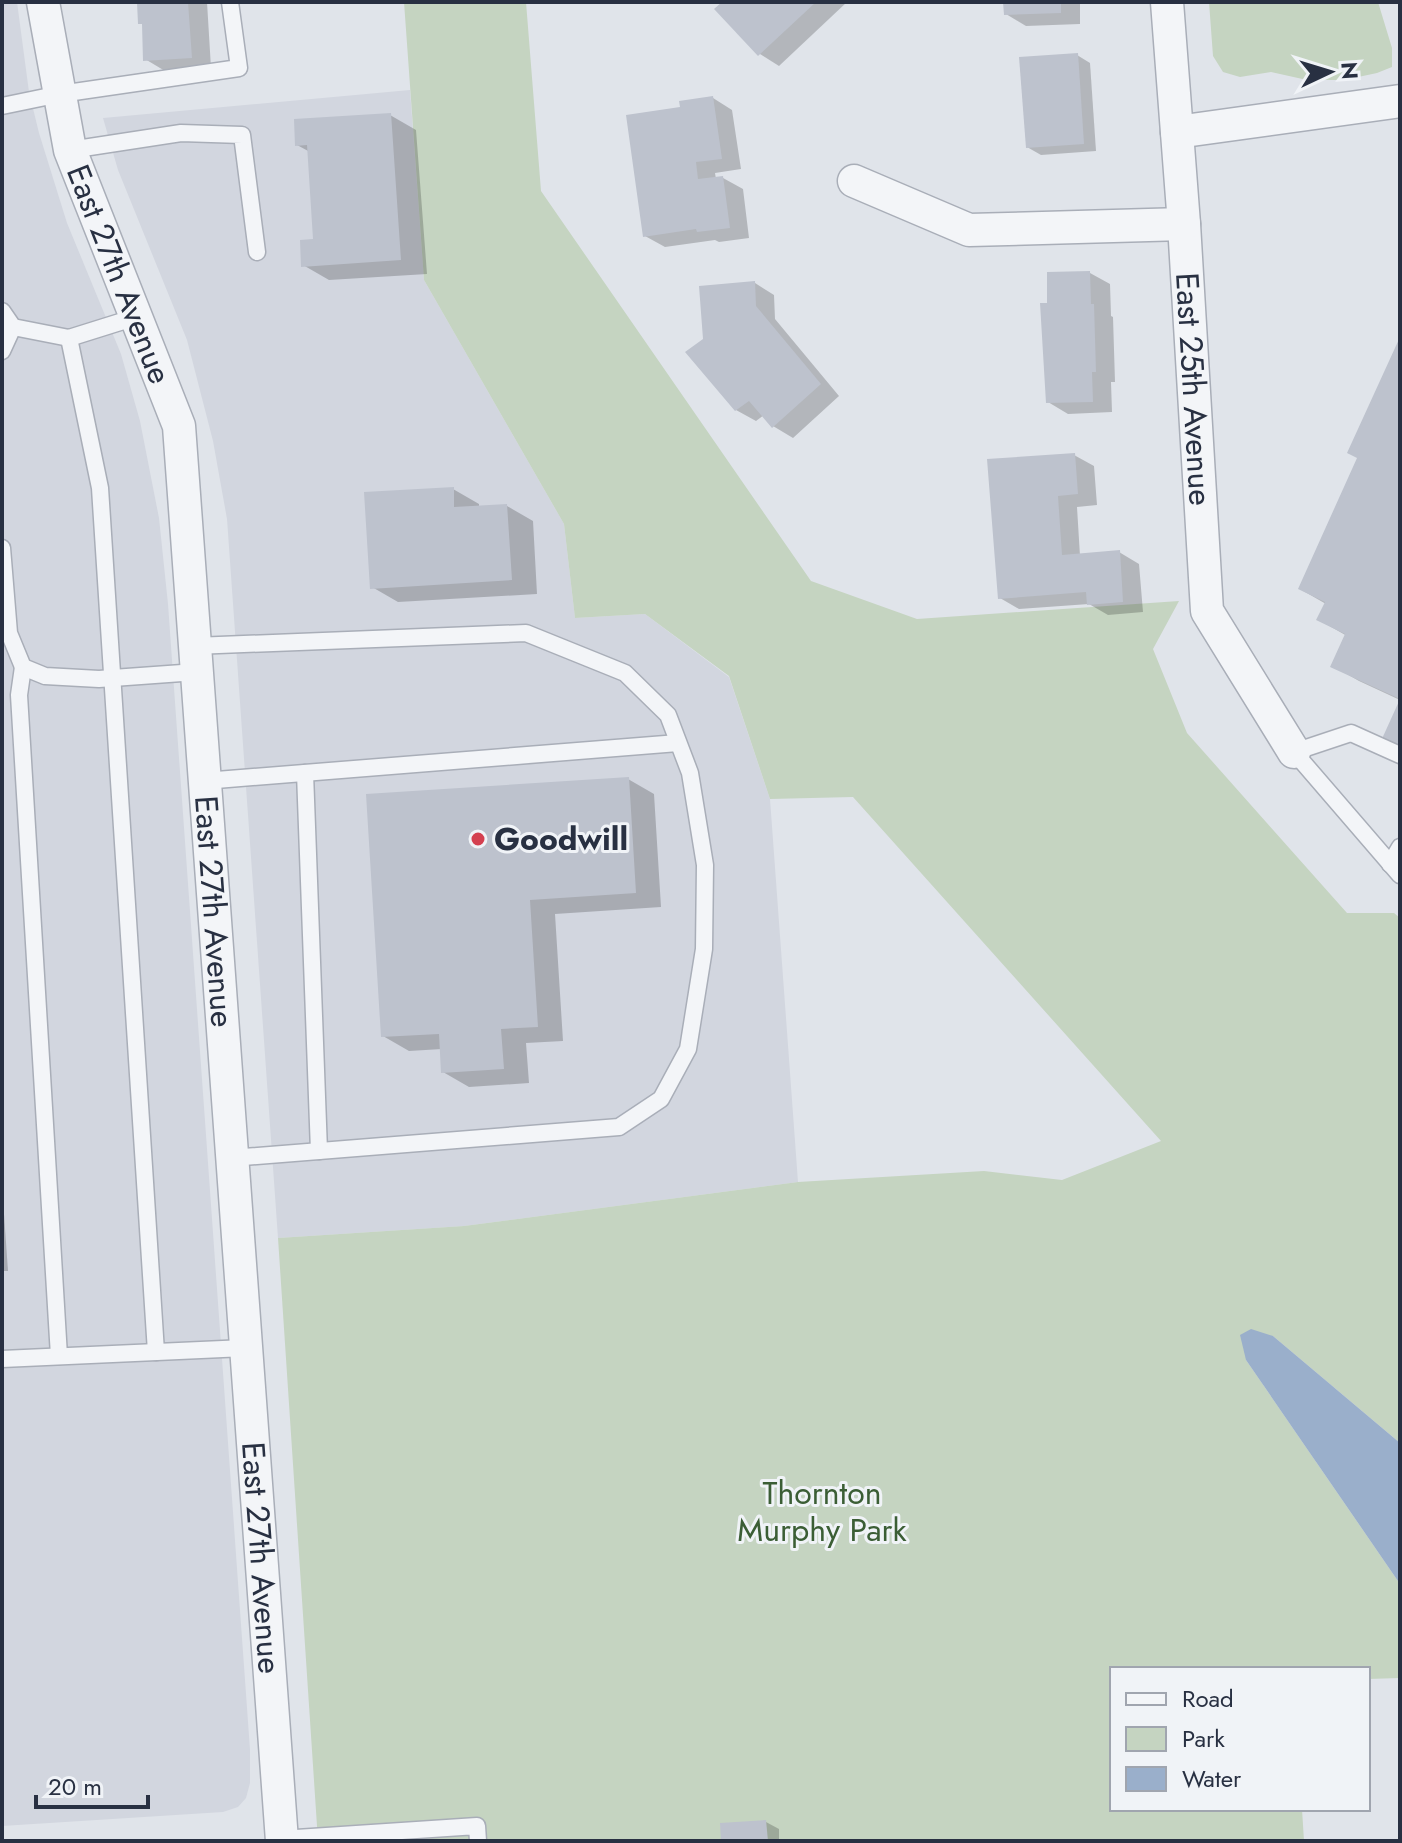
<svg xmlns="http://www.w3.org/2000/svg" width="1402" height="1843" font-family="Jost,sans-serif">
  <rect width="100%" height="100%" fill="#e0e4ea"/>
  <g fill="#d2d6df">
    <polygon points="2,2 17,2 29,92 39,133 67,223 121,354 140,421 159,518 168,604 250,1750 250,1783 246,1798 238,1807 223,1812 2,1826"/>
    <polygon points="410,90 424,280 564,524 575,618 645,614 729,677 770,799 798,1182 464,1226 278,1238 227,519 213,441 187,340 118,170 103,118"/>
  </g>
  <g fill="#c5d4c1">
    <polygon points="404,2 526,2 541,191 811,581 917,619 1179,601 1153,649 1187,733 1347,913 1394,913 1400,918 1400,1443 1273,1336 1246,1360 1400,1584 1400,1678 1368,1679 1368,1669 1112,1669 1112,1809 1302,1809 1304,1841 318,1841 278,1238 464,1226 798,1182 984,1171 1062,1180 1161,1141 853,797 770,799 729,676 645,614 575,618 564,524 424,280"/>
    <polygon points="1209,2 1378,2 1392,48 1392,67 1377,73 1344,80 1307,80 1271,72 1240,77 1223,72 1213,56"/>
  </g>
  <polygon fill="#9aafcb" points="1251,1329 1273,1336 1400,1443 1400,1584 1246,1360 1240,1335"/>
  <g fill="#0003">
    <polygon points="139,2 207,2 211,68 165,71 145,59 144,25 140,23"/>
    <polygon points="724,2 847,2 779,66 760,54 717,9"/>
    <polygon points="1005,2 1080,2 1080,24 1026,26 1006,14"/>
    <polygon points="1077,55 1090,63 1096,151 1041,155 1027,147"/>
    <polygon points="713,98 732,110 741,169 715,173 716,179 723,178 743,189 749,238 719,242 715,240 665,247 645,236 682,109"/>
    <polygon points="390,115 416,130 427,274 329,280 303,265 315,240 310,152 297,145"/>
    <polygon points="1090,273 1110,284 1111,316 1113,317 1115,382 1111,382 1112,412 1068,414 1048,402 1050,305"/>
    <polygon points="755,283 774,295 775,319 839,396 793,438 773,426 764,415 756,421 736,410 705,340"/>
    <polygon points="1400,342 1400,700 1359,681 1333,666 1347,636 1319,620 1326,604 1300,589 1359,458"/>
    <polygon points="1074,455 1094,466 1097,505 1077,507 1080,556 1119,552 1139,564 1143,612 1108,615 1089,604 1019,609 1000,598"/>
    <polygon points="453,489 479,504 479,507 507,506 533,521 537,594 398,602 372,587"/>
    <polygon points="628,779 654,794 661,907 555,914 563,1041 526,1043 529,1083 469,1087 443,1072 442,1049 409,1051 383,1036"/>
    <polygon points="2,1185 8,1271 2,1271"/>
    <polygon points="766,1822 779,1829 779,1841 723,1841"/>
  </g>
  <g fill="#bdc2cd">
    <polygon points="137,2 188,2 192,58 143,61 142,24 138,24"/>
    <polygon points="722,2 816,2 758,56 714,9"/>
    <polygon points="1003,2 1061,2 1061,13 1004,15"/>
    <polygon points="1078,53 1084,144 1026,148 1019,57"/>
    <polygon points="713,96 722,159 696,162 698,179 723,176 730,228 697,232 696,229 643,237 626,115 680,107 679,101"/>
    <polygon points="391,113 401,260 301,267 300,240 313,239 307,145 295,146 294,119"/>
    <polygon points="1090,271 1091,304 1094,304 1096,372 1092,372 1093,402 1046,403 1040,303 1047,303 1047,272"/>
    <polygon points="755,281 756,306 821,384 772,428 749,401 735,411 685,352 703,339 699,286"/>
    <polygon points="1400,337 1400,699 1330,667 1345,634 1316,620 1325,602 1298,589 1357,458 1347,453"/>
    <polygon points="1075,453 1078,494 1058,496 1062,555 1120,550 1123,602 1087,605 1086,592 998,599 987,459"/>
    <polygon points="454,487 454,507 507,504 512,580 370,589 364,492"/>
    <polygon points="1400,699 1400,750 1381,741"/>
    <polygon points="629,777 636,893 530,900 538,1027 501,1029 504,1069 441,1073 439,1034 381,1037 366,794"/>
    <polygon points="766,1820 768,1841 721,1841 720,1823"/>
  </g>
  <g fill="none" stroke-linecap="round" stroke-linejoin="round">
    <g stroke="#a9aeb8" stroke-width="19">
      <g id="service">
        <polyline points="2,106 60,94 239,68 230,2"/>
        <polyline points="70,150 181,133 242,135 257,252"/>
        <polyline points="2,311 13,327 69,338 136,317"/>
        <polyline points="69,338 100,488 156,1352"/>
        <polyline points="2,351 13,327"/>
        <polyline points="2,548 9,633 23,667 45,676 99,679 196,672"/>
        <polyline points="194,646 526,633 625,673 668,715 690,773 705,865 704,949 688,1049 661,1099 619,1127 231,1158"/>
        <polyline points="23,667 19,695 59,1356"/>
        <polyline points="1400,755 1351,733 1294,752 1400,875"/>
        <polyline points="305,773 319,1151"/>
        <polyline points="204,781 678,743"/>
        <polyline points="1390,864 1400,847"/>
        <polyline points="2,1359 245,1348"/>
        <polyline points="281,1839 477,1826 478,1841"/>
      </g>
    </g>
    <g stroke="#a9aeb8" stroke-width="35">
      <g id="minor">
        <path id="s1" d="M43,2L70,150L179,426L282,1841"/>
        <path id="s2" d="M1167,2L1184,224L1207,611L1294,752"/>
        <polyline points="1177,132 1400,101"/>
        <polyline points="854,181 969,230 1184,224"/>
      </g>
    </g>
    <use href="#service" stroke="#f3f5f8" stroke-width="16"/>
    <use href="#minor" stroke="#f3f5f8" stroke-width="32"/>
  </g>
  <circle fill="#d44050" stroke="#f0f3f7" stroke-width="3" cx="478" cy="839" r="8"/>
  <g text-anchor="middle" stroke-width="6" stroke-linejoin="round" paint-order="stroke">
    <g font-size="32" fill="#283042" stroke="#f0f3f7">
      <text dy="11" stroke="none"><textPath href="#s1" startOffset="284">East 27th Avenue</textPath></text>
      <text dy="11" stroke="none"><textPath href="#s2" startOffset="388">East 25th Avenue</textPath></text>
      <text dy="11" stroke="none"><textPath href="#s1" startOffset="934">East 27th Avenue</textPath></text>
      <text dy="11" stroke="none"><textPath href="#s1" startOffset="1582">East 27th Avenue</textPath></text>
    </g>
    <g font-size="32" font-weight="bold" fill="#283042" stroke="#f0f3f7" text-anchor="start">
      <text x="494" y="850">Goodwill</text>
    </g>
    <g font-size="32" fill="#3b5e35" stroke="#f0f3f7">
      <text x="822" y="1504">Thornton<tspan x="822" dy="37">Murphy Park</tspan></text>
    </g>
  </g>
  <rect width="1402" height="1843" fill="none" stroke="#283042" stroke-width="8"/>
  <rect x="1110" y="1667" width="260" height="144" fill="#f0f3f7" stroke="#a0a5af" stroke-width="2"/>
  <rect x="1126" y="1693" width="40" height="12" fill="#f3f5f8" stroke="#a0a5af" stroke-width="2"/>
  <text x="1182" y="1707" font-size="24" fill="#283042">Road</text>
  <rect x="1126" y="1727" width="40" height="24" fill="#c5d4c1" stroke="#a0a5af" stroke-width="2"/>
  <text x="1182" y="1747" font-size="24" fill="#283042">Park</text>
  <rect x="1126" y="1767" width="40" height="24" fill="#9aafcb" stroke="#a0a5af" stroke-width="2"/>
  <text x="1182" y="1787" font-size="24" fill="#283042">Water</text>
  <g transform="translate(1330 72) rotate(86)" stroke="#f0f3f7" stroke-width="6" paint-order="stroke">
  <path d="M0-6L14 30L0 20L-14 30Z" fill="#283042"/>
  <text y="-12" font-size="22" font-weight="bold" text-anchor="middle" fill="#283042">N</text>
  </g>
  <path d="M36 1795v12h112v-12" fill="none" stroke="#283042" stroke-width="4"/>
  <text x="48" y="1795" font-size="24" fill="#283042" stroke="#f0f3f7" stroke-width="6" paint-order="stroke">20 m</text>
</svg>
